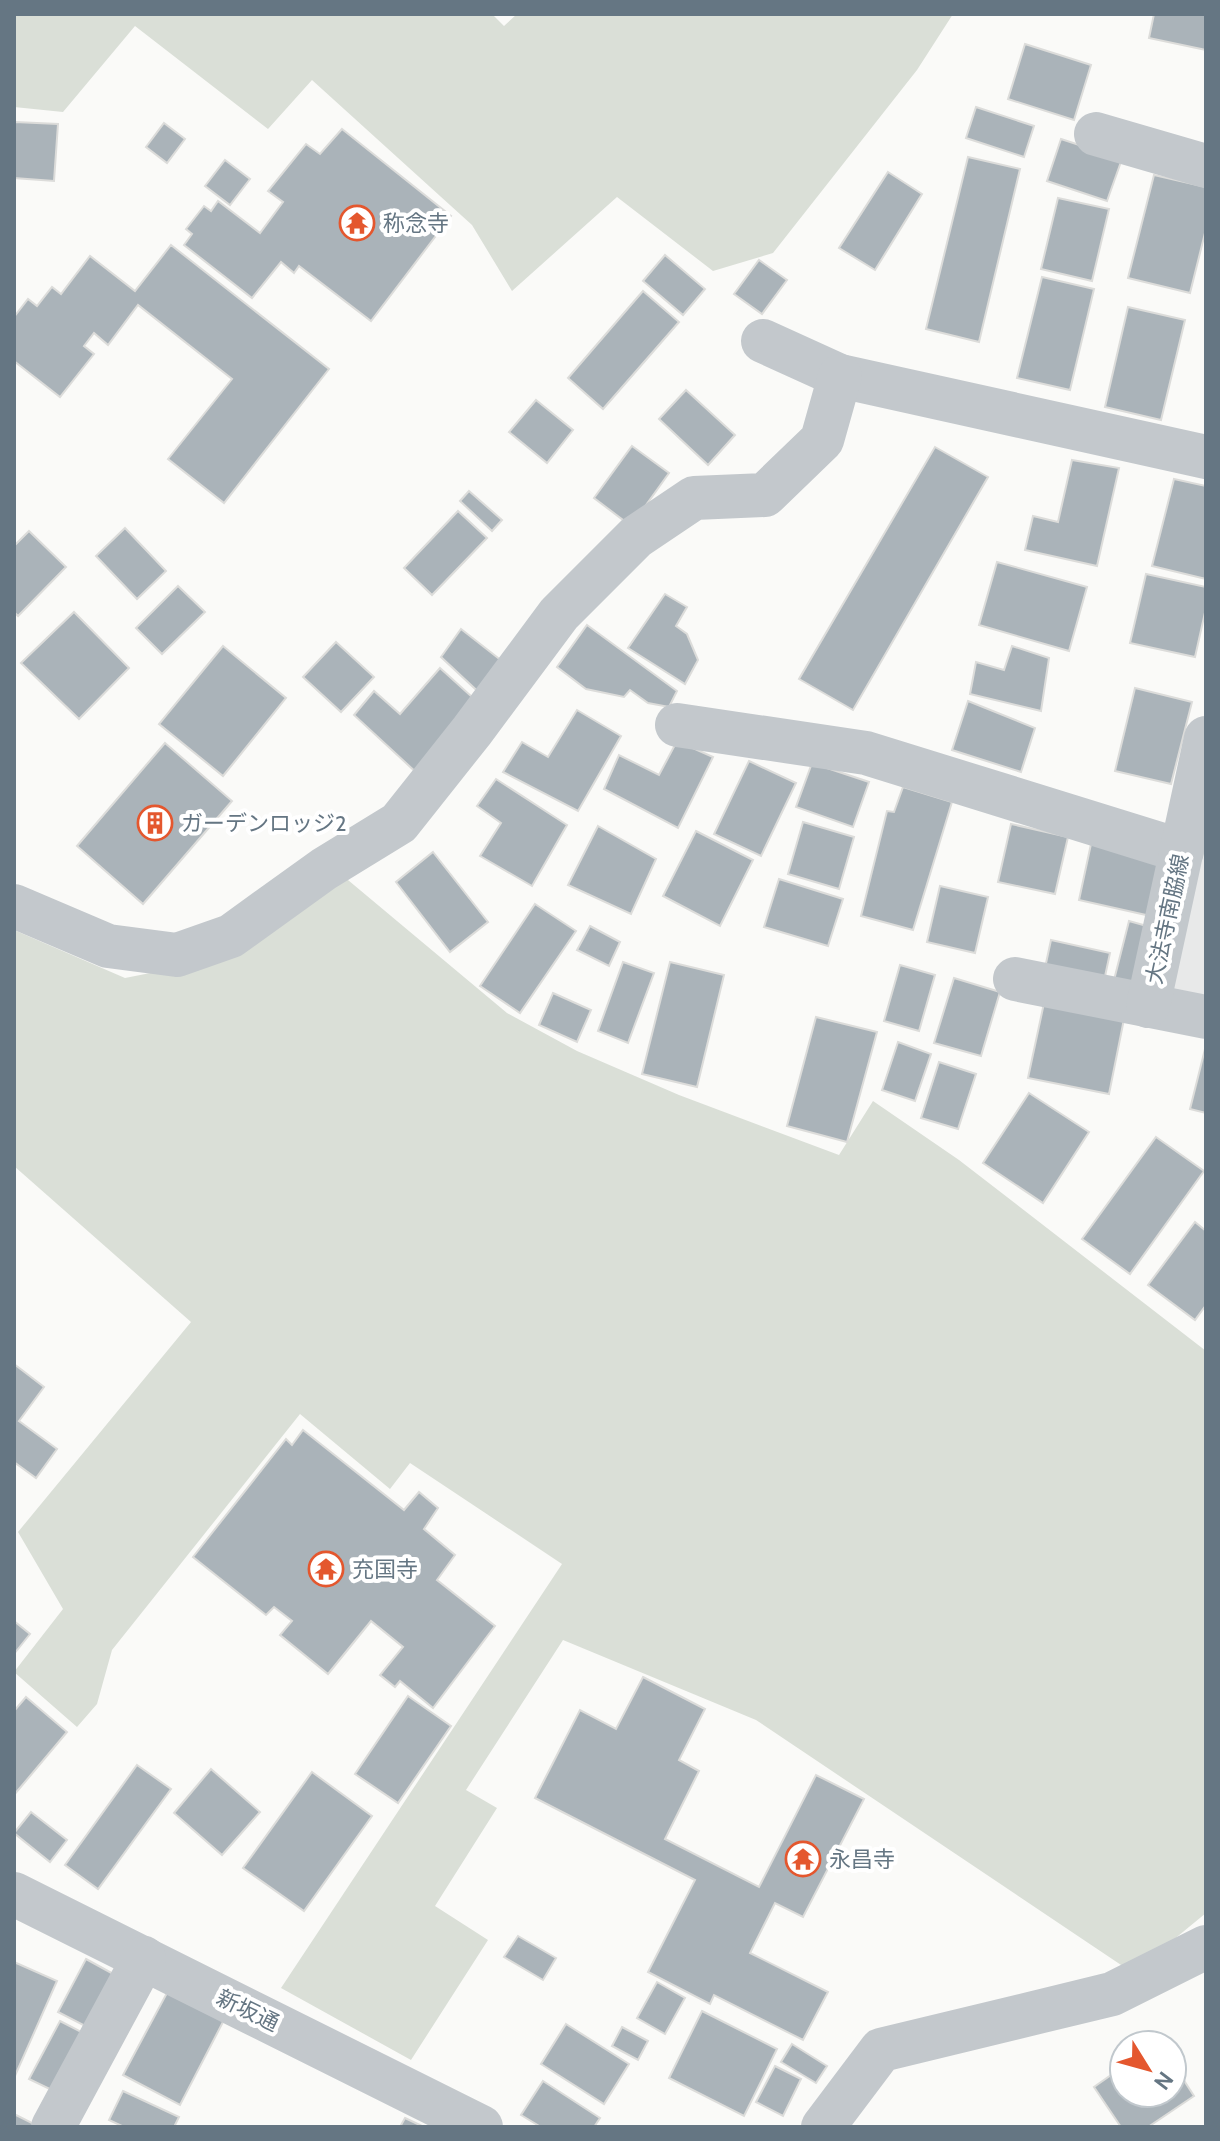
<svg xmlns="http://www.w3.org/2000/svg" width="1220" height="2141" font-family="Cabin,'Noto Sans JP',sans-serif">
  <rect width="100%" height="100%" fill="#fafaf8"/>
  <polygon fill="#e8e9e9" points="1206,787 1206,996 1163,988"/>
  <g fill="#dadfd7">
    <polygon points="14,14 492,14 504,26 517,14 953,14 917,70 773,253 713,271 617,197 512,291 472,225 312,80 268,129 135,26 63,112 14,107"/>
    <polygon points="342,875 507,1013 577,1051 679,1095 839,1155 873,1101 959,1160 1206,1351 1206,1913 1133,1973 756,1720 563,1640 466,1790 497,1808 435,1906 488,1940 411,2060 281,1988 562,1564 410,1463 390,1489 300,1414 112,1650 97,1704 77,1727 14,1672 63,1609 18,1532 191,1322 14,1166 14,930 125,978 216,960"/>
  </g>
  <g fill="#aab3b9" stroke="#dcdcda" stroke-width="2">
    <polygon points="1154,14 1206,14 1206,50 1149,38"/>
    <polygon points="1025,44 1091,65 1074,120 1008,99"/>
    <polygon points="976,107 1034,126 1024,157 966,138"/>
    <polygon points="15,122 58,124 54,181 14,178"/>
    <polygon points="164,123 185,139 167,163 146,147"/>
    <polygon points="342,129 451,216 371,321 299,266 294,273 281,262 252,298 184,245 192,234 186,229 204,206 211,211 218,201 260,233 283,202 268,191 306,144 320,154"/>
    <polygon points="1061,139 1122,159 1107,201 1047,181"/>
    <polygon points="968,157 1020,169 979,342 926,329"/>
    <polygon points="225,160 250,179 230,205 205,186"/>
    <polygon points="888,172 922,194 875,270 839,248"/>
    <polygon points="1154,175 1206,187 1206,229 1190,293 1128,278"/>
    <polygon points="1058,198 1109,209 1092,281 1041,269"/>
    <polygon points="171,245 329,369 224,503 168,459 232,379 138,305 108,345 94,333 84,346 94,354 60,397 14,361 14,317 28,299 37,306 52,287 61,294 90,256 135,291"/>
    <polygon points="665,255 705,289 683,315 643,281"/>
    <polygon points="759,260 787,280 762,314 734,294"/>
    <polygon points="1042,277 1094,289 1070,390 1017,378"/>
    <polygon points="643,291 679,322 603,409 568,378"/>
    <polygon points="1128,307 1185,320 1161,420 1105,407"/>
    <polygon points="686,390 735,435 708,465 659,419"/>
    <polygon points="536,400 573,430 547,463 509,432"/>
    <polygon points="632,446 669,473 631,526 594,498"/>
    <polygon points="935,447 988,477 853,710 799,679"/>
    <polygon points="1072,460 1119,468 1097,566 1025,550 1033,516 1058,522"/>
    <polygon points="1174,479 1206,486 1206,579 1152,566"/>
    <polygon points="469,491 502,520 492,531 460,501"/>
    <polygon points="458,511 487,538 432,595 404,568"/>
    <polygon points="125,528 166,571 137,599 96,556"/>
    <polygon points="29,531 66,567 18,616 14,612 14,546"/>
    <polygon points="997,562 1087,587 1069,651 979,625"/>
    <polygon points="1146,574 1206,587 1206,608 1195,657 1130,643"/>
    <polygon points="178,586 205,612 162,654 136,628"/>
    <polygon points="665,594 687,607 676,626 687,634 698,660 685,684 628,648"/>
    <polygon points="74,612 129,668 79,719 21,663"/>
    <polygon points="587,625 677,691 669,707 648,703 630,690 624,697 586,689 557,667"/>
    <polygon points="461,629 511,668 486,699 441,657"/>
    <polygon points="336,642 374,677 341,712 303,677"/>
    <polygon points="223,646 286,698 223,776 159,724"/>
    <polygon points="1012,646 1049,658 1041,711 970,694 976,662 1004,670"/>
    <polygon points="440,668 482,706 419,775 354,715 374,691 400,714"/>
    <polygon points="1135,688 1192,702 1171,784 1115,771"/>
    <polygon points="968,701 1035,728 1021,772 952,750"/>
    <polygon points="577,710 621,736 578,811 503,772 522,742 548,757"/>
    <polygon points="677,741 713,757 678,828 604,789 619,755 659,775"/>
    <polygon points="165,743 232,801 143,904 77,846"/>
    <polygon points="749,761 796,783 761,856 714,834"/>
    <polygon points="812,763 869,782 853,827 796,807"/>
    <polygon points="496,779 567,825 532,886 480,856 501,823 477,806"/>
    <polygon points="903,787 952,802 913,930 861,916 887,811 894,812"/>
    <polygon points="803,822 854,837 839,889 788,874"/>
    <polygon points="1011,824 1068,837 1055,894 998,882"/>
    <polygon points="598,826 656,859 631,914 568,885"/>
    <polygon points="696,831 753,860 720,926 663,896"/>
    <polygon points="1091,844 1168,861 1155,917 1079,900"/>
    <polygon points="433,852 488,922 450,952 396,882"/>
    <polygon points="779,879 843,899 828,946 764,927"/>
    <polygon points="940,886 988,897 975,953 927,942"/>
    <polygon points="535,904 576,931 520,1013 480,986"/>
    <polygon points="1129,921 1154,928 1140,986 1114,980"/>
    <polygon points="590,926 620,942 609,966 577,950"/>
    <polygon points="1051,940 1110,953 1104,981 1045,968"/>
    <polygon points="623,962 654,973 628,1043 598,1031"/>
    <polygon points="670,962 724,975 697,1087 642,1074"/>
    <polygon points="900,965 935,975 919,1031 884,1021"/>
    <polygon points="954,978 1000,992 981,1056 934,1043"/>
    <polygon points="553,993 591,1010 577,1042 539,1025"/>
    <polygon points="1044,1003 1124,1019 1109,1094 1028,1078"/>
    <polygon points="816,1017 877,1032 847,1142 787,1126"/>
    <polygon points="898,1042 931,1054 915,1101 882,1090"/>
    <polygon points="1206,1045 1206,1113 1190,1109"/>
    <polygon points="939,1062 976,1074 958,1129 921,1118"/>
    <polygon points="1029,1093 1089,1132 1043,1203 983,1163"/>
    <polygon points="1156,1137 1204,1171 1130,1274 1082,1239"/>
    <polygon points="1195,1222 1206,1231 1206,1305 1195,1320 1148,1285"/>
    <polygon points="14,1364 44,1387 19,1421 57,1449 36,1478 14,1462"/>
    <polygon points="303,1430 404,1510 419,1492 438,1508 424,1529 455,1555 437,1580 495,1626 433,1708 400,1681 395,1687 380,1675 403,1647 371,1621 328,1674 280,1635 292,1621 274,1607 266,1615 193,1557 286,1439 292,1445"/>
    <polygon points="14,1621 30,1634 14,1654"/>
    <polygon points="643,1677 705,1709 679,1760 699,1771 665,1839 759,1887 816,1775 864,1799 803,1917 775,1903 750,1953 828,1992 803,2040 714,1995 710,2004 648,1972 695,1880 535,1798 580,1710 616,1729"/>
    <polygon points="408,1696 451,1726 398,1803 355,1774"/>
    <polygon points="26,1697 67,1732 14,1795 14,1711"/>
    <polygon points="137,1765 171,1789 98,1889 65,1865"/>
    <polygon points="211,1769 260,1812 222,1855 174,1813"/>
    <polygon points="312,1772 372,1816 304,1911 243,1868"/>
    <polygon points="31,1812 67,1840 50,1862 14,1833"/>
    <polygon points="518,1936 556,1958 543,1980 504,1957"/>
    <polygon points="86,1959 117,1976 89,2028 58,2012"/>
    <polygon points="14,1962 57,1981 14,2078"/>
    <polygon points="657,1982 685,1998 665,2034 637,2018"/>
    <polygon points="168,1991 224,2020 180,2105 123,2075"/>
    <polygon points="702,2011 777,2049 744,2116 669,2078"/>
    <polygon points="60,2021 89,2036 60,2094 29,2079"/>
    <polygon points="566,2024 629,2064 604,2104 541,2064"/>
    <polygon points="622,2027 648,2041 638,2060 612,2046"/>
    <polygon points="792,2044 827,2066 816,2083 781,2062"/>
    <polygon points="1172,2062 1194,2096 1148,2127 1121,2127 1094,2087 1124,2066 1124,2093 1172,2093"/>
    <polygon points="775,2066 801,2079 783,2116 756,2102"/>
    <polygon points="543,2081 600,2118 594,2127 541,2127 521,2115"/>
    <polygon points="123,2091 179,2117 174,2127 124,2127 109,2120"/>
    <polygon points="14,2114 38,2126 38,2127 14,2127"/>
    <polygon points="405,2118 424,2127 400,2127"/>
  </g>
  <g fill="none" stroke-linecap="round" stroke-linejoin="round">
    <g stroke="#c3c8cc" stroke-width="44">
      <polyline points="1096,134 1206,166"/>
      <polyline points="763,341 840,376 1206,457"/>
      <polyline points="677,725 866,753 1182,851"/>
      <polyline points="14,906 108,946 177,955 231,936 324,869 399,823 472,731 559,614 636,537 694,498 765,495 822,440 840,376"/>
      <polyline points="1015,979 1206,1017"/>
      <polyline points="1148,1006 1206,738"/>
      <polyline points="14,1894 481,2127"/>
      <polyline points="53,2127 144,1958"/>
      <polyline points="823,2127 881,2050 1112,1994 1206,1947"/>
    </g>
  </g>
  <defs>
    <g id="temple-ring" transform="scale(1.8)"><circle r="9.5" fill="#fff" stroke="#e4572e" stroke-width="1.5"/><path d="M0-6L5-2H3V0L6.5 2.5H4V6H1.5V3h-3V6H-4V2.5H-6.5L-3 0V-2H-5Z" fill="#e4572e"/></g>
    <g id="building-ring" transform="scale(1.8)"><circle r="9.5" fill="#fff" stroke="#e4572e" stroke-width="1.5"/><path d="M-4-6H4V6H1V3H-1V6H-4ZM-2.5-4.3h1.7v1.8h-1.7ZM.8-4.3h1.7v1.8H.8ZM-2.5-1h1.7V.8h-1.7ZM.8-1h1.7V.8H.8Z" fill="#e4572e"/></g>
  </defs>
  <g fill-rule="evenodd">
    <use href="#temple-ring" x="357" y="223"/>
    <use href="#building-ring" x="155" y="823"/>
    <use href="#temple-ring" x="326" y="1569"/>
    <use href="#temple-ring" x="803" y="1859"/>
  </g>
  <g text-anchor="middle" stroke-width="8" stroke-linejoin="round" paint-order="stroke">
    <g font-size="22" fill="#657683" stroke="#fff" text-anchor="start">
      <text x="383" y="231">称念寺</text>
      <text x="181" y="831">ガーデンロッジ2</text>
      <text x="352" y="1577">充国寺</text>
      <text x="829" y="1867">永昌寺</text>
    </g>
    <g font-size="22" fill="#657683" stroke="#fff">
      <text transform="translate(1167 919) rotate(-78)" y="8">大法寺南脇線</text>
      <text transform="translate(248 2010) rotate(26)" y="8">新坂通</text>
    </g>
  </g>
  <rect width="1220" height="2141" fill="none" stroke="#657683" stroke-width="32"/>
  <g transform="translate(1148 2069) rotate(127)"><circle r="38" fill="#ffffff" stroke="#c1c8cd" stroke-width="2"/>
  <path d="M0-6L14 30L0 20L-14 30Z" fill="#e4572e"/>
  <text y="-12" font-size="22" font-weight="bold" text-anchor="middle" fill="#657683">N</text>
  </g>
</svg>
